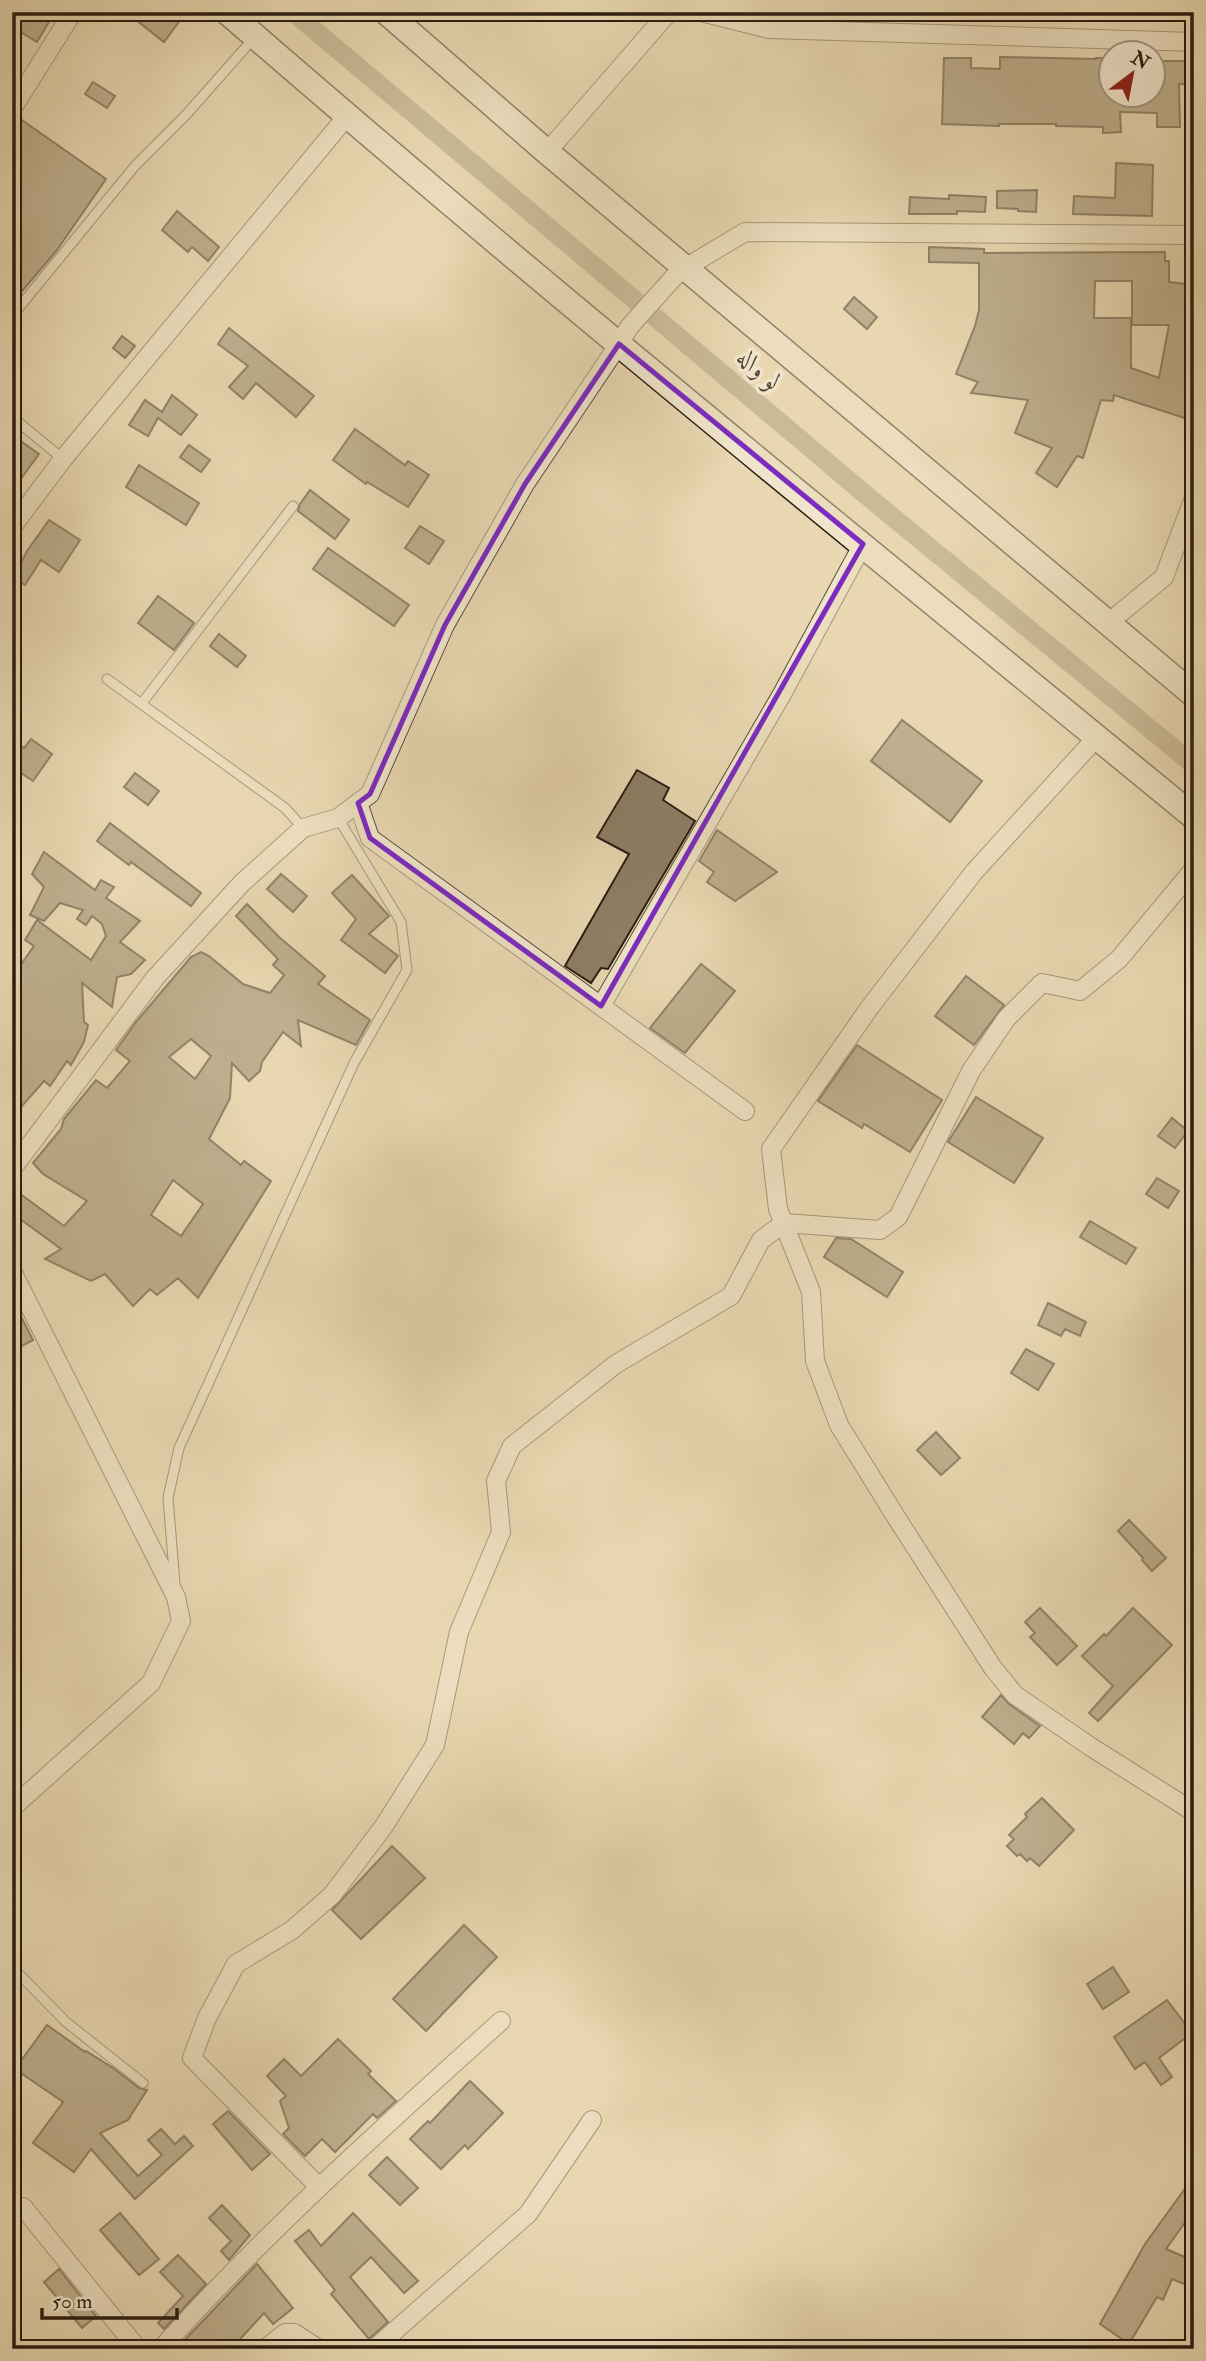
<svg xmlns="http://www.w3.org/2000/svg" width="1206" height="2361" font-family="'IM FELL Double Pica',Amiri,serif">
  <rect width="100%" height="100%" fill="#e8d7b1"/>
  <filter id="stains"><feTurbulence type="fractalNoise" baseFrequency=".00286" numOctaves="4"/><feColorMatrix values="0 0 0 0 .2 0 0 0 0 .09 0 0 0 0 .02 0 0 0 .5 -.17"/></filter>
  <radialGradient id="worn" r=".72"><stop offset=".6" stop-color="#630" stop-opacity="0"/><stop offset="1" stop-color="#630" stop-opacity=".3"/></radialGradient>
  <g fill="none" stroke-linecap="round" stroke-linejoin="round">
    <polyline stroke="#a7987b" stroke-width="19" points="293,12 872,500 1194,765"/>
  </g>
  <g fill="#8d7e65" stroke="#2a1d12" stroke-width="2" fill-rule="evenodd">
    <polygon points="12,12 55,12 37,42 12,27"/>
    <polygon points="126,12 173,12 181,19 164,42"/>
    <polygon points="1000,57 1096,59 1096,58 1111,58 1111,94 1153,94 1153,61 1194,61 1194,84 1179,84 1180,127 1157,127 1157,113 1120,112 1121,132 1103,133 1103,127 1056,126 1056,124 999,124 999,126 942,124 944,58 971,58 971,68 1000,69"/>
    <polygon points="93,82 115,96 107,108 85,94"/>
    <polygon points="19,118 106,179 57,250 12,303 12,127"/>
    <polygon points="1116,163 1153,165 1152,216 1073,214 1074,196 1115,198"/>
    <polygon points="1037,190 1036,212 1018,211 1018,209 997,208 997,191"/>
    <polygon points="949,195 986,197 985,212 957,211 957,214 909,214 910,197 949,199"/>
    <polygon points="177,211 219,247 208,261 192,247 188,252 162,230"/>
    <path d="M929,247L984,249V253L1165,252V261H1169V282L1194,285V421L1114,395L1113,401L1101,400L1083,458L1077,456L1057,487L1036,473L1052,448L1015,433L1028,400L971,393L978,382L956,374L975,326L979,310V263L929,262ZM1095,281H1132V325H1169L1159,378L1131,368V318H1094Z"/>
    <polygon points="854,297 877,317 867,329 844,309"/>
    <polygon points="229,328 314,396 296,417 256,383 243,399 229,387 248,366 218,344"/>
    <polygon points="122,336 135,346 125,358 113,348"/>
    <polygon points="172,395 197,415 181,435 158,418 148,436 129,425 145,400 162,412"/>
    <polygon points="355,429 405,465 408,461 429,475 408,507 367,482 366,484 333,460"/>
    <polygon points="12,435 39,454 12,491"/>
    <polygon points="189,445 210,460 201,472 180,457"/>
    <polygon points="139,465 199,503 186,525 126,487"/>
    <polygon points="310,490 349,520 335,539 298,511 300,504"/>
    <polygon points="49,520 80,540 59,572 41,560 25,585 13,578 27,551"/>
    <polygon points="420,526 444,541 429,564 405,548"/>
    <polygon points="328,548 409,605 394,626 313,569"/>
    <polygon points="158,596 194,623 174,650 138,623"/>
    <polygon points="219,634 246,656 237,667 210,646"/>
    <polygon points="902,720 982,781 950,822 871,761"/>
    <polygon points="12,739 24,748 31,739 52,754 33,781 12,767"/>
    <polygon points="637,770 669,788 663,800 695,821 608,969 601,968 591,983 565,966 629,854 597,837"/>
    <polygon points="135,773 159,791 148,805 124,787"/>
    <polygon points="110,823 201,893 191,906 131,862 129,865 97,841"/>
    <polygon points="717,830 777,872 735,901 707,882 714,872 699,861"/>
    <polygon points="44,852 95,890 101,880 114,887 106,898 140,921 120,942 145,960 131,974 117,977 112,1007 82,983 84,1022 88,1025 84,1042 71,1065 67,1061 50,1086 44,1081 22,1106 12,1100 12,977 34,946 25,940 37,920 91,960 106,936 102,924 92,916 86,925 77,919 83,910 60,903 44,921 30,915 44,887 32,874"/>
    <polygon points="281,874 307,896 293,912 267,889"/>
    <polygon points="352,875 389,916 369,934 398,956 385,973 341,940 356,919 332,893"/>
    <path d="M247,904L279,937L325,976L318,984L370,1020L356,1045L298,1020L301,1046L283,1032L262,1062L260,1071L249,1081L232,1063L230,1098L209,1139L241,1165L244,1161L271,1181L198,1298L178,1278L157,1295L150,1289L133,1306L105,1274L91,1281L45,1259L61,1249L12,1213V1188L64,1226L87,1201L43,1174L33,1163L61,1129L64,1119L96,1080L107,1088L130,1061L116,1050L136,1022L191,957L201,952L209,956L243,984L270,993L284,975L273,965L278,959L236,916ZM191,1039L211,1056L195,1079L169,1057ZM173,1180L203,1204L181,1236L151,1215Z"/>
    <polygon points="701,964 735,991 685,1053 650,1028"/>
    <polygon points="966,976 1004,1005 974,1045 935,1016"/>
    <polygon points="857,1045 942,1100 910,1152 864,1124 862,1128 818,1101"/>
    <polygon points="976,1097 1043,1138 1014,1183 948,1142"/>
    <polygon points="1172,1118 1188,1131 1175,1148 1158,1136"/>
    <polygon points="1157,1178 1179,1191 1168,1208 1146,1194"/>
    <polygon points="1090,1221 1136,1248 1126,1264 1080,1237"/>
    <polygon points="836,1238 851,1239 903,1272 887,1297 824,1257"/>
    <polygon points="12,1299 33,1340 12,1351"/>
    <polygon points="1048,1303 1086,1322 1080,1336 1065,1329 1061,1336 1038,1325"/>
    <polygon points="1026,1349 1054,1364 1038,1390 1011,1373"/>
    <polygon points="936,1432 960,1458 941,1475 917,1450"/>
    <polygon points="1129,1520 1166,1558 1152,1571 1142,1560 1143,1558 1118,1531"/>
    <polygon points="1040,1608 1077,1646 1057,1665 1030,1637 1035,1633 1025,1622"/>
    <polygon points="1133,1608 1172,1645 1098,1721 1089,1713 1113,1686 1082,1656 1104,1634 1106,1636"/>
    <polygon points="1001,1695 1009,1704 1040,1726 1029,1738 1023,1733 1014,1744 982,1717"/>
    <polygon points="1042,1798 1074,1830 1039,1866 1030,1858 1027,1861 1020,1854 1017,1856 1007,1846 1014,1839 1009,1835 1027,1817 1025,1814"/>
    <polygon points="392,1846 425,1878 361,1939 332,1910"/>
    <polygon points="464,1925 497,1957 426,2031 393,1999"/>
    <polygon points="1113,1967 1129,1992 1103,2009 1087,1984"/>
    <polygon points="1167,2000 1192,2033 1159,2058 1172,2077 1161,2085 1145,2062 1135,2069 1114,2037"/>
    <polygon points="47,2025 85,2052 86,2051 113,2068 139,2088 147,2090 128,2120 100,2133 138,2176 162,2155 148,2140 161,2129 175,2144 184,2136 193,2146 135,2199 91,2149 74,2172 33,2143 63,2102 15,2069"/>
    <polygon points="338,2039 371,2071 368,2074 396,2101 377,2118 373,2114 335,2152 322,2139 305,2156 283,2134 289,2128 280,2101 286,2096 267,2076 284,2059 301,2076"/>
    <polygon points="470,2081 503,2113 468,2149 465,2145 441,2169 410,2139 428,2121 430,2123"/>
    <polygon points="228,2111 270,2154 252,2170 213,2124"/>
    <polygon points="387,2157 418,2188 400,2205 369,2175"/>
    <polygon points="1194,2176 1194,2226 1186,2221 1166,2249 1194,2261 1194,2288 1172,2279 1163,2300 1157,2297 1129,2344 1100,2324 1145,2244"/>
    <polygon points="222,2205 250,2235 229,2260 221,2251 231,2241 209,2218"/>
    <polygon points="120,2213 159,2259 139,2275 100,2230"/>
    <polygon points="353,2213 418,2281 404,2293 371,2257 350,2277 388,2322 369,2339 331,2294 335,2290 295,2241 309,2230 321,2246"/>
    <polygon points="178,2255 206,2284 164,2329 158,2323 183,2296 160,2272"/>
    <polygon points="257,2264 293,2308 273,2324 264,2313 231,2349 184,2349 180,2345"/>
    <polygon points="59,2269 96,2316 82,2328 44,2282"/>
  </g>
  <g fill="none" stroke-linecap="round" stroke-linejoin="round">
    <g stroke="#5a4c3a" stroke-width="11">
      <g id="lane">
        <polyline points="12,316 135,166 185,116 254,38"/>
        <polyline points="12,417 63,459"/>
        <polyline points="107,679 285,808 303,828"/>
        <polyline points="142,703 293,506"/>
        <polyline points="175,1584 168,1498 179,1448 354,1063 407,970 401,922 338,818"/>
        <polyline points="12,1967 66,2022 143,2083"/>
      </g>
    </g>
    <g stroke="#5a4c3a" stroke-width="20">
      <g id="street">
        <polyline points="701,12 769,29 1194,42"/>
        <polyline points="12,109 73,12"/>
        <polyline points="547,152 669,12"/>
        <polyline points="12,527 63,459 347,116"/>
        <polyline points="1107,624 1164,577 1194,498"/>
        <polyline points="1097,737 974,872 870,1007 771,1149 778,1209 811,1292 815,1361 839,1425 896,1517 993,1668 1015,1695 1091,1747 1194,1812"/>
        <polyline points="358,803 370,838 745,1111"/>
        <polyline points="601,1006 782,694 863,544"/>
        <polyline points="12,1169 155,978 242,883 303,828 338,818 370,794 445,625 525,484 619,344 630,326 674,277 685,268 745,232 1194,235"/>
        <polyline points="12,1271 176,1597 181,1621 151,1683 12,1808"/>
        <polyline points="318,2186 192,2058 207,2018 236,1964 292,1930 332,1895 384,1826 435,1745 459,1632 501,1532 496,1481 512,1446 616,1364 731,1296 761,1240 784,1223 880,1230 898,1217 971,1071 1006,1019 1042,983 1080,991 1119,959 1194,869"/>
        <polyline points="23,2207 138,2349"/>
        <path d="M161,2349C266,2231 384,2127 501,2021"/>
        <polyline points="265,2349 285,2333 294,2333 319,2349"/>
        <polyline points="374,2349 528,2214 592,2120"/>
      </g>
    </g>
    <g stroke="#2a1d12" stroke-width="27">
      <g id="secondary">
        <path d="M227,12C543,287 870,551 1194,817"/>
        <polyline points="386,12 547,152 1194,695"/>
      </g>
    </g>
    <use href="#lane" stroke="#f0e5cc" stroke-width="9"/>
    <use href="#street" stroke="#f0e5cc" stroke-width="18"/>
    <use href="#secondary" stroke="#f0e5cc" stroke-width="24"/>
  </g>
  <path d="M0 0H1206V2361H0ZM619,344L863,544L601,1006L370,838L358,803L370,794L445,625L525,484Z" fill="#e8d7b1" fill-opacity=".55" fill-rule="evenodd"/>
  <path fill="none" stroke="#7b2cbf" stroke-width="5" stroke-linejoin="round" d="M619,344L863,544L601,1006L370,838L358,803L370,794L445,625L525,484Z"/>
  <g text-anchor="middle" stroke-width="7" stroke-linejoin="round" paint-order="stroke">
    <g font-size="26" font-style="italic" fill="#564837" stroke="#f0e5cc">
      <text transform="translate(760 369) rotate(40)" y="9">لو واله</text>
    </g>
  </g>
  <rect width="1206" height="2361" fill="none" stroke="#e8d7b1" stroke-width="42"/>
  <rect x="14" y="14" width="1178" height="2333" fill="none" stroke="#2a1d12" stroke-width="3.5"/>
  <rect x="21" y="21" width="1164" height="2319" fill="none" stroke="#2a1d12" stroke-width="2"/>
  <g transform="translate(1132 74) rotate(32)"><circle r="33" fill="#f0e5cc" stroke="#a19582" stroke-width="2"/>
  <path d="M0-5L12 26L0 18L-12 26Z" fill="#8f2418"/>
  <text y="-10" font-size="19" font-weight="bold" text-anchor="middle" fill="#2a1d12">N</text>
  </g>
  <path d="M42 2308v10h135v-10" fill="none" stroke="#2a1d12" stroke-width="3.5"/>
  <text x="52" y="2308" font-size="21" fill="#2a1d12" stroke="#f0e5cc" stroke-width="5" paint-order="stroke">50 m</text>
  <rect width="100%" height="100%" filter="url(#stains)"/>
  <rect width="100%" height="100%" fill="url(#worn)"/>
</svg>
